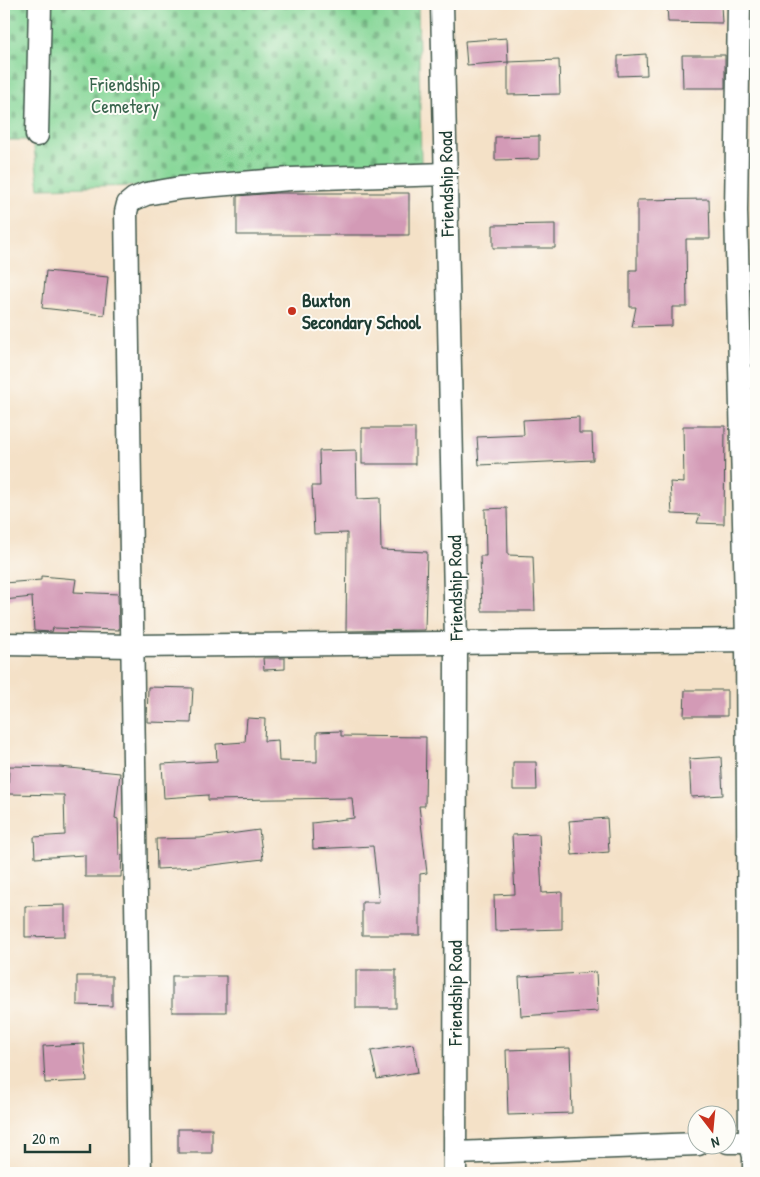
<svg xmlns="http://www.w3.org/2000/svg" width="760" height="1177" font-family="'Patrick Hand',sans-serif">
  <defs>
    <pattern id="cemetery-stones" width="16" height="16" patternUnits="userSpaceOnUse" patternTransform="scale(1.25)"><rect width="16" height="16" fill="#85d696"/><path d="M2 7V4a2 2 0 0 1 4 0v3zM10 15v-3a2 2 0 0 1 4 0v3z" fill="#6caf7b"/></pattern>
  </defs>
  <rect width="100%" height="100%" fill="#fdfcf7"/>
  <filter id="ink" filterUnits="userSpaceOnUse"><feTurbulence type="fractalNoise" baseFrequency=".02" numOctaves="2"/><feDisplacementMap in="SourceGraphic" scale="10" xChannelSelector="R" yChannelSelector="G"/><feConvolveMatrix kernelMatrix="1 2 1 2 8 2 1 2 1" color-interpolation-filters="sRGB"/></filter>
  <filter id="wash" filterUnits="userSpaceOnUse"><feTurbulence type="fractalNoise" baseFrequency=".0096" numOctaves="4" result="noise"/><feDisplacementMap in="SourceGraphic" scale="20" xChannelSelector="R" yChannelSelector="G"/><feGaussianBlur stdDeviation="1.12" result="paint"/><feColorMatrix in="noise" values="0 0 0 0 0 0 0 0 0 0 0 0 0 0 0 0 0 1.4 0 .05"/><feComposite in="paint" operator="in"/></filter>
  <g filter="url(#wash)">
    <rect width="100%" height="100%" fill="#f4e1c7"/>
    <polygon fill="url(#cemetery-stones)" stroke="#528a65" points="4,4 418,4 421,163 317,164 144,186 39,188 33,140 4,140"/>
    <g id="blocks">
      <g fill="#d39ab6">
        <polygon points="667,4 721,4 722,23 668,22"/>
        <polygon points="507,38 508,62 467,65 465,41"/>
        <polygon points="646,54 647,75 618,76 618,56"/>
        <polygon points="682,55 725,55 725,88 683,88"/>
        <polygon points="559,60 560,94 508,95 508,62"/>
        <polygon points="539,136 539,159 495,160 495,137"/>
        <polygon points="276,193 409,193 409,235 237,235 237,196"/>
        <polygon points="709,199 710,239 686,239 687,307 672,307 672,326 632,327 636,307 630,307 630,270 637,270 637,200"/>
        <polygon points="555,224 555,248 493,248 493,225"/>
        <polygon points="46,271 108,277 104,315 42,308"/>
        <polygon points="579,417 579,433 592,433 593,460 479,465 477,437 524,435 523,420"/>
        <polygon points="683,426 725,426 724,524 697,523 700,515 672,514 670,482 684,483"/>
        <rect x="362" y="428" width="53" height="36"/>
        <polygon points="356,450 357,499 380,498 381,550 427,552 425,630 346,631 347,533 314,534 312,486 320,486 319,451"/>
        <polygon points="507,508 508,555 533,556 535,611 482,611 480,556 486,556 485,509"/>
        <polygon points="41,576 76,579 74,592 118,594 119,630 53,628 52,632 34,631 32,597 4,600 4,583 41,580"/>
        <polygon points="263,658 285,658 285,669 264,670"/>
        <polygon points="148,687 193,688 191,723 147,722"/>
        <polygon points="685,690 727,690 727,716 684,716"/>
        <polygon points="247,718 265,719 264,741 278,740 279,761 317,762 317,732 341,731 341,736 426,737 425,806 419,806 427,873 420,874 420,935 362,935 362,902 379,902 373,846 313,849 312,823 354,818 352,798 208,800 208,795 164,798 162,764 217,761 216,744 245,742"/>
        <polygon points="721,757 723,795 691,797 689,759"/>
        <polygon points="513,762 536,762 537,790 513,790"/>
        <polygon points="9,766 60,767 120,773 115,818 118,819 119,856 122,855 121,877 85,877 85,855 35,858 34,837 65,835 64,795 8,794"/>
        <polygon points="607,818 609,852 572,855 569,821"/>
        <polygon points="259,830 263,859 196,867 157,869 156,839 200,838"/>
        <polygon points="539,834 542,893 562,892 562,929 495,931 494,895 515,894 512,835"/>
        <polygon points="65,905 65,936 25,937 25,906"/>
        <rect x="356" y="970" width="40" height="38"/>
        <polygon points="596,972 598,1011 521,1016 519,977"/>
        <polygon points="77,976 112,976 112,1006 77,1005"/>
        <rect x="172" y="976" width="54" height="36"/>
        <polygon points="84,1044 87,1081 45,1083 43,1046"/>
        <polygon points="413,1044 418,1072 377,1079 371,1051"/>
        <polygon points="570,1048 572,1113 508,1115 506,1050"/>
        <rect x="178" y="1129" width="34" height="24"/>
      </g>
    </g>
  </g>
  <g filter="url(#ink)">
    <use href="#blocks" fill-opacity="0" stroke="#3f564a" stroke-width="1"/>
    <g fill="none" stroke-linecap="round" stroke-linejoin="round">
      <g stroke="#3f564a" stroke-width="25">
        <g id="minor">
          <polyline points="442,4 456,643 455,1173"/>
          <polyline points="739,4 736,211 747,640 750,1142 754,1156 754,1173"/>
          <polyline points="37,135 40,4"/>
          <polyline points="4,644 133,646 756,640"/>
          <polyline points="728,1142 750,1142"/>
          <polyline points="455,1153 698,1144"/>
          <polyline points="140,1173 126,212 128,204 134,199 146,194 180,188 290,179 446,174"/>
        </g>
      </g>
      <use href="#minor" stroke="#fff" stroke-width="22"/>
    </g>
  </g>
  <circle fill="#c8321e" stroke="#fdfcf7" stroke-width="2" cx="292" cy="311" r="5"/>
  <g text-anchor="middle" stroke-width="4" stroke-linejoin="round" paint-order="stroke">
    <g font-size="19" fill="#38634c" stroke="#fdfcf7">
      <text x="125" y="91">Friendship<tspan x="125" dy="22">Cemetery</tspan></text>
    </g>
    <g font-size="19" fill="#1f3d34" stroke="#fdfcf7">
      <text transform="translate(446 184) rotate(-91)" y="7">Friendship Road</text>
      <text transform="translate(455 588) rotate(-91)" y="7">Friendship Road</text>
      <text transform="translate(455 993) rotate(-90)" y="7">Friendship Road</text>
    </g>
    <g font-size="19" font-weight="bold" fill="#1f3d34" stroke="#fdfcf7" text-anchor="start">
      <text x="302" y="307">Buxton<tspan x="302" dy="22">Secondary School</tspan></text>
    </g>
  </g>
  <rect width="760" height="1177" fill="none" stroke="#fdfcf7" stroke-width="20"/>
  <g transform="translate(712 1130) rotate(164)"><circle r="24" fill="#fdfcf7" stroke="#a4b0a9"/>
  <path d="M0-4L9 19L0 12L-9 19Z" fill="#c8321e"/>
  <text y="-8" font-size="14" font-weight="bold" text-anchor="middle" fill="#1f3d34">N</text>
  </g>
  <path d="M25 1144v8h65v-8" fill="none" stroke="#1f3d34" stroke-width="2.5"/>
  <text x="32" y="1144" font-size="15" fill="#1f3d34" stroke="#fdfcf7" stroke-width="4" paint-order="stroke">20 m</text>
</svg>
